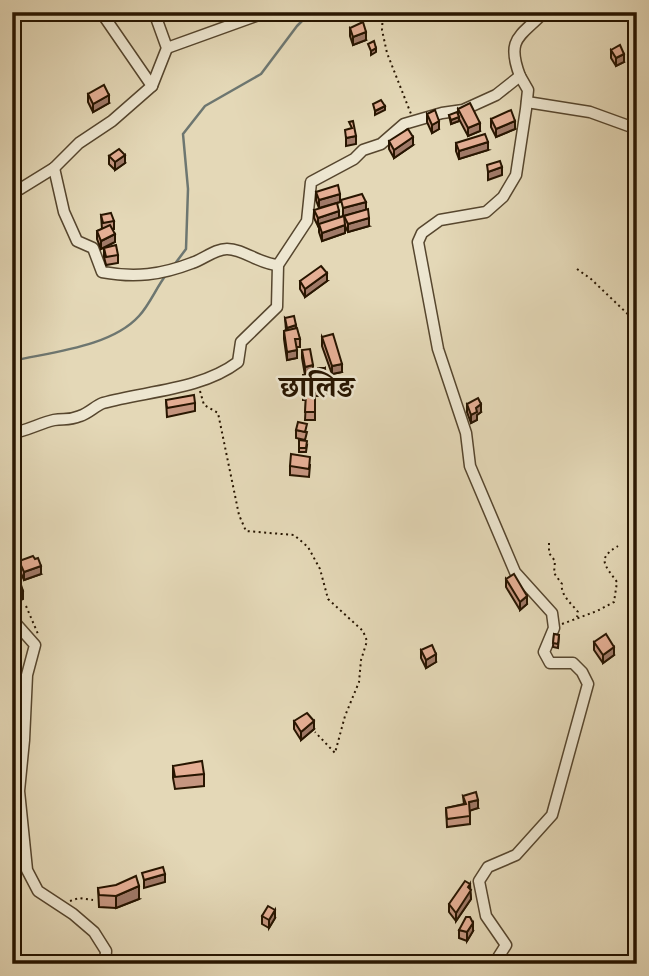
<svg xmlns="http://www.w3.org/2000/svg" width="649" height="976" font-family="'Libre Bodoni','Noto Serif Devanagari',serif">
  <rect width="100%" height="100%" fill="#e4d8b7"/>
  <filter id="stains"><feTurbulence type="fractalNoise" baseFrequency=".00286" numOctaves="4"/><feColorMatrix values="0 0 0 0 .2 0 0 0 0 .09 0 0 0 0 .02 0 0 0 .5 -.17"/></filter>
  <radialGradient id="worn" r=".72"><stop offset=".6" stop-color="#630" stop-opacity="0"/><stop offset="1" stop-color="#630" stop-opacity=".3"/></radialGradient>
  <g fill="none" stroke-linecap="round" stroke-linejoin="round">
    <g stroke="#6d7670" stroke-width="2.5">
      <polyline points="174,265 186,249 188,189 183,134 205,106 261,74 297,26 311,12"/>
      <path d="M12,361C51,352 111,347 139,316C150,304 156,288 166,275"/>
    </g>
    <g stroke="#56462e" stroke-width="13">
      <g id="minor">
        <polyline points="101,12 152,86"/>
        <polyline points="167,48 267,12"/>
        <polyline points="527,102 590,112 637,129"/>
        <path d="M54,168L64,212L77,241L93,248L102,272C135,278 161,275 192,263C204,259 215,249 227,249C244,249 259,264 278,265"/>
        <polyline points="12,191 20,189 54,168 79,143 112,121 152,86 167,48 154,12"/>
        <path d="M12,433C27,431 40,423 54,420C64,418 68,421 80,416C89,413 95,406 103,403C146,391 201,390 238,362L241,342L277,307L278,265L307,221L311,182L354,159L363,150L381,144L404,124L442,113L463,110L496,95L520,76C505,37 522,36 544,12"/>
        <polyline points="12,619 35,645 27,675 24,740 19,791 27,870 38,891 73,914 94,932 106,951 105,964"/>
        <polyline points="494,964 506,945 486,916 479,881 488,867 516,855 552,815 588,684 582,672 573,663 550,663 544,652 554,628 552,613 515,572 470,466 466,433 438,349 418,242 422,233 440,220 486,212 503,197 516,175 526,109 528,90 520,76"/>
      </g>
    </g>
    <g stroke="#271500" stroke-width="2" stroke-dasharray="2 3.5" stroke-linecap="butt">
      <polyline points="383,12 382,30 387,53 411,114"/>
      <polyline points="637,156 629,185 637,200"/>
      <polyline points="577,269 591,279 635,321 637,309"/>
      <polyline points="200,391 204,405 218,413 239,515 246,531 294,535 308,547 320,569 328,599 363,631 367,641 361,660 359,682 345,716 335,753 315,732"/>
      <path d="M549,543V553L555,561L554,573L562,584C560,595 572,604 578,612L577,617"/>
      <polyline points="26,606 38,634"/>
      <path d="M562,624L597,611L614,602L617,582C605,565 596,559 618,546"/>
      <polyline points="70,901 79,898 93,900"/>
    </g>
    <use href="#minor" stroke="#ede6d0" stroke-width="10"/>
  </g>
  <g fill="#c59680" stroke="#271500" stroke-width="2">
    <polygon points="350,28 366,40 353,45 350,36"/>
    <polygon points="611,50 624,62 616,66 611,58"/>
    <polygon points="88,94 109,103 93,112 88,102"/>
    <polygon points="458,109 480,131 468,136 459,119 459,121 451,124 449,115 458,114"/>
    <polygon points="427,114 439,129 432,133 427,122"/>
    <polygon points="491,119 515,129 496,137 491,127"/>
    <polygon points="389,141 413,145 394,158 389,149"/>
    <polygon points="456,143 488,150 459,159 456,151"/>
    <polygon points="109,156 125,163 115,170 109,164"/>
    <polygon points="316,192 340,202 319,208 316,200"/>
    <polygon points="314,210 339,217 344,216 369,226 348,232 345,226 345,233 322,241 319,232 319,225 318,226 314,218"/>
    <polygon points="101,215 114,221 114,229 112,229 115,242 101,249 97,239 97,231 102,229"/>
    <polygon points="104,248 118,255 118,263 106,265 104,257"/>
    <polygon points="300,281 327,281 305,297 300,289"/>
    <polygon points="285,318 296,328 300,339 300,347 296,347 297,358 287,360 284,339 284,331 286,330"/>
    <polygon points="322,337 342,372 332,374 322,346"/>
    <polygon points="302,350 313,373 305,375 312,375 312,394 315,394 315,374 318,374 325,368 326,396 315,396 315,420 305,420 306,400 303,400 303,375 305,375 302,358"/>
    <polygon points="166,400 195,403 195,411 167,417"/>
    <polygon points="467,404 481,412 477,415 477,420 471,423 467,412"/>
    <polygon points="296,430 307,432 305,440 296,438"/>
    <polygon points="307,445 306,452 299,452 299,448"/>
    <polygon points="310,465 309,477 290,475 290,466"/>
    <polygon points="12,552 17,561 17,569 12,569"/>
    <polygon points="19,561 41,574 24,580 19,569"/>
    <polygon points="506,579 527,604 520,610 506,587"/>
    <polygon points="554,634 559,635 558,648 553,647"/>
    <polygon points="594,642 614,655 603,663 594,650"/>
    <polygon points="421,650 436,662 426,668 421,658"/>
    <polygon points="294,721 314,729 301,740 294,729"/>
    <polygon points="173,766 204,774 204,786 175,789 173,778"/>
    <polygon points="463,796 478,808 470,810 470,824 447,827 446,808 464,804"/>
    <polygon points="98,888 139,899 116,908 99,907"/>
    <polygon points="470,890 471,899 456,921 449,912 449,904"/>
    <polygon points="262,916 275,918 269,928 262,924"/>
    <polygon points="459,930 473,931 467,941 459,938"/>
  </g>
  <g fill="#a07a68" stroke="#271500" stroke-width="2">
    <polygon points="366,32 366,40 353,45 353,37"/>
    <polygon points="376,48 376,52 371,55 371,51"/>
    <polygon points="624,54 624,62 616,66 616,58"/>
    <polygon points="109,95 109,103 93,112 93,104"/>
    <polygon points="385,106 385,110 375,115 375,111"/>
    <polygon points="459,117 459,121 451,124 451,120"/>
    <polygon points="439,121 439,129 432,133 432,125"/>
    <polygon points="515,121 515,129 496,137 496,129"/>
    <polygon points="480,123 480,131 468,136 468,128"/>
    <polygon points="356,136 356,144 346,146 346,138"/>
    <polygon points="413,137 413,145 394,158 394,150"/>
    <polygon points="488,142 488,150 459,159 459,151"/>
    <polygon points="125,155 125,163 115,170 115,162"/>
    <polygon points="502,167 502,175 488,180 488,172"/>
    <polygon points="340,194 340,202 319,208 319,200"/>
    <polygon points="366,202 366,210 343,216 343,208"/>
    <polygon points="339,211 339,219 318,226 318,218"/>
    <polygon points="369,218 369,226 348,232 348,224"/>
    <polygon points="345,225 345,233 322,241 322,233"/>
    <polygon points="115,234 115,242 101,249 101,241"/>
    <polygon points="327,273 327,281 305,297 305,289"/>
    <polygon points="296,325 296,333 287,336 287,328"/>
    <polygon points="297,350 297,358 287,360 287,352"/>
    <polygon points="342,364 342,372 332,374 332,366"/>
    <polygon points="313,365 313,373 305,375 305,367"/>
    <polygon points="481,404 481,412 477,415 477,420 471,423 471,415 476,408"/>
    <polygon points="41,566 41,574 24,580 24,572"/>
    <polygon points="23,591 23,599 13,603 13,595"/>
    <polygon points="527,596 527,604 520,610 520,602"/>
    <polygon points="614,647 614,655 603,663 603,655"/>
    <polygon points="436,654 436,662 426,668 426,660"/>
    <polygon points="314,721 314,729 301,740 301,732"/>
    <polygon points="478,800 478,808 469,811 469,802"/>
    <polygon points="165,874 165,882 144,888 144,880"/>
    <polygon points="470,884 471,899 456,921 456,913"/>
    <polygon points="139,886 139,899 116,908 116,896"/>
    <polygon points="275,910 275,918 269,928 269,920"/>
    <polygon points="473,923 473,931 467,941 467,932"/>
  </g>
  <g fill="#e5af95" stroke="#271500" stroke-width="2">
    <polygon points="363,22 366,32 353,37 350,28"/>
    <polygon points="374,41 376,48 371,51 368,44"/>
    <polygon points="620,45 624,54 616,58 611,50"/>
    <polygon points="104,85 109,95 93,104 88,94"/>
    <polygon points="381,100 385,106 375,111 373,104"/>
    <polygon points="470,103 480,123 468,128 458,109"/>
    <polygon points="435,110 439,121 432,125 427,114"/>
    <polygon points="511,110 515,121 496,129 491,119"/>
    <polygon points="457,112 459,117 451,120 449,115"/>
    <polygon points="353,121 356,136 346,138 345,130 352,128 349,122"/>
    <polygon points="408,129 413,137 394,150 389,141"/>
    <polygon points="485,134 488,142 459,151 456,143"/>
    <polygon points="119,149 125,155 115,162 109,156"/>
    <polygon points="500,161 502,167 488,172 487,165"/>
    <polygon points="338,185 340,194 319,200 316,192"/>
    <polygon points="362,194 366,202 343,208 341,200"/>
    <polygon points="337,203 339,211 318,218 314,210"/>
    <polygon points="368,209 369,218 348,224 344,216"/>
    <polygon points="111,213 114,221 103,223 101,215"/>
    <polygon points="344,216 345,225 322,233 319,224"/>
    <polygon points="110,225 115,234 101,241 97,231"/>
    <polygon points="116,245 118,255 106,257 104,248"/>
    <polygon points="321,266 327,273 305,289 300,281"/>
    <polygon points="294,316 296,325 287,328 285,318"/>
    <polygon points="297,328 300,339 295,339 297,350 287,352 284,331"/>
    <polygon points="333,334 342,364 332,366 322,337"/>
    <polygon points="310,349 313,365 305,367 302,350"/>
    <polygon points="318,368 325,368 326,388 315,388 315,374 318,374"/>
    <rect x="303" y="375" width="9" height="17"/>
    <polygon points="306,394 315,394 315,412 305,412"/>
    <polygon points="194,395 195,403 167,408 166,400"/>
    <polygon points="478,398 481,404 476,408 477,412 471,415 467,404"/>
    <polygon points="298,422 307,424 305,432 296,430"/>
    <polygon points="299,440 307,441 306,448 299,448"/>
    <polygon points="291,454 310,457 309,469 290,466"/>
    <polygon points="12,552 15,552 17,561 12,561"/>
    <polygon points="33,556 35,559 38,558 41,566 24,572 19,561"/>
    <polygon points="16,570 23,591 13,595 12,571"/>
    <polygon points="514,574 527,596 520,602 506,579"/>
    <polygon points="554,634 559,635 558,644 553,643"/>
    <polygon points="606,634 614,647 603,655 594,642"/>
    <polygon points="432,645 436,654 426,660 421,650"/>
    <polygon points="307,713 314,721 301,732 294,721"/>
    <polygon points="202,761 204,774 175,777 173,766"/>
    <polygon points="476,792 478,800 469,802 470,816 447,819 446,808 466,804 463,796"/>
    <polygon points="163,867 165,874 144,880 142,873"/>
    <polygon points="136,876 139,886 116,896 99,895 98,888 116,885"/>
    <polygon points="465,881 470,884 468,887 471,890 456,913 449,904"/>
    <polygon points="268,906 275,910 269,920 262,916"/>
    <polygon points="466,917 470,917 473,923 467,932 459,930"/>
  </g>
  <g text-anchor="middle" stroke-width="5" stroke-linejoin="round" paint-order="stroke">
    <g font-size="30" font-weight="bold" fill="#271500" stroke="#ede6d0">
      <text x="317" y="397">छालिङ</text>
    </g>
  </g>
  <rect width="649" height="976" fill="none" stroke="#e4d8b7" stroke-width="42"/>
  <rect x="14" y="14" width="621" height="948" fill="none" stroke="#271500" stroke-width="3.5"/>
  <rect x="21" y="21" width="607" height="934" fill="none" stroke="#271500" stroke-width="2"/>
  <rect width="100%" height="100%" filter="url(#stains)"/>
  <rect width="100%" height="100%" fill="url(#worn)"/>
</svg>
